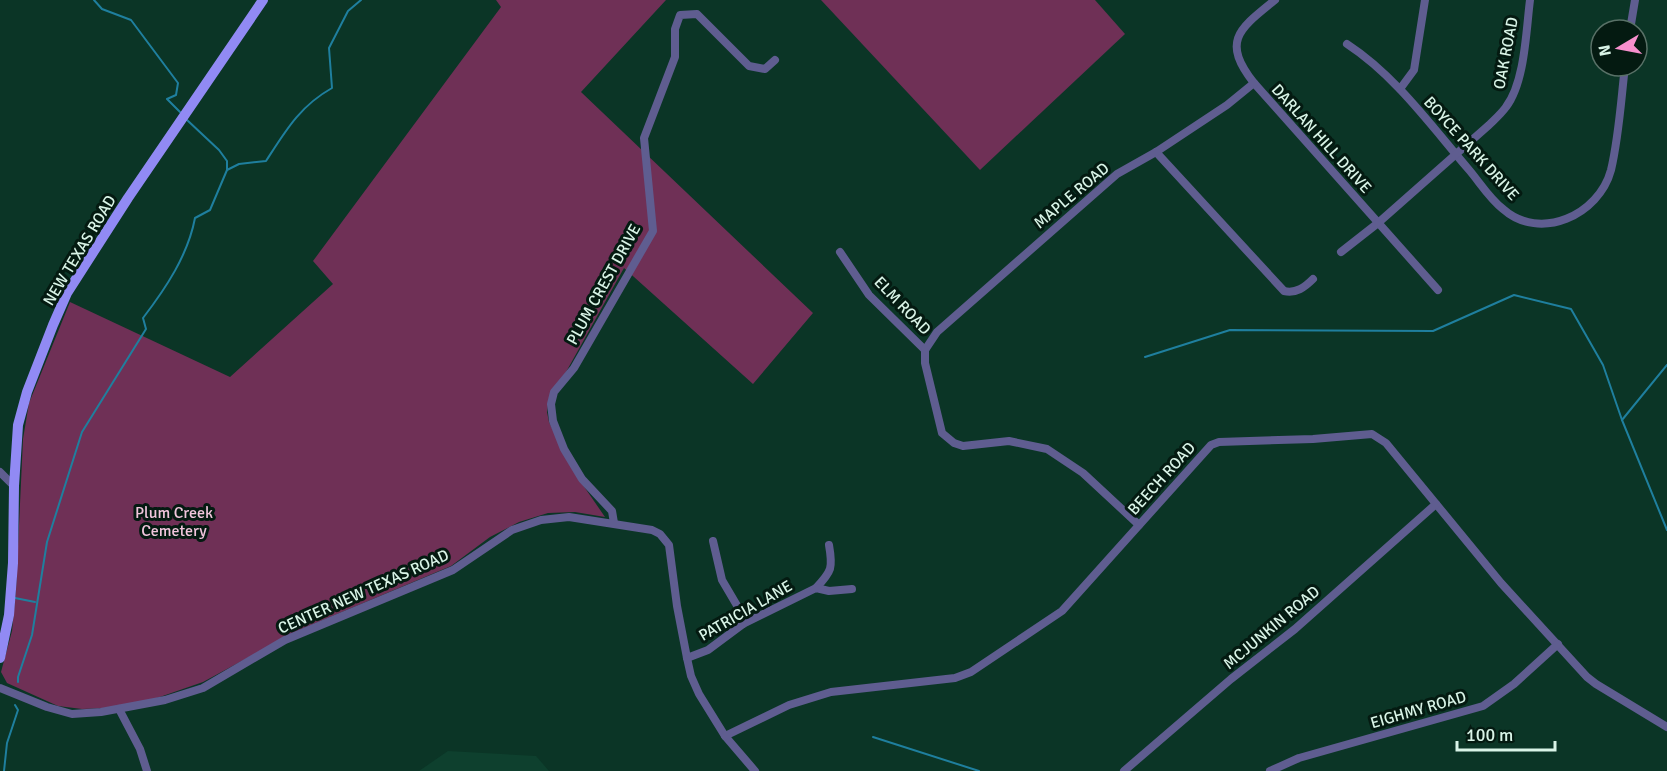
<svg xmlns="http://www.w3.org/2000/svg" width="1667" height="771" font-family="Signika,sans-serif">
  <rect width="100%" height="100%" fill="#0b3526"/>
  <polygon fill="#0e402e" points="448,751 536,756 549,771 419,771"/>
  <g fill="#6f3056">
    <polygon points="496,0 666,0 581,92 813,313 753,384 624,268 566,372 549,398 547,412 549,422 574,472 605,517 575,512 548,513 519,522 490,537 451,566 297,631 203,682 154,699 107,708 82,709 58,706 7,683 1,672 12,631 16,590 23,439 29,403 70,302 230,377 333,284 313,261 501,7"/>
    <polygon points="821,0 1095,0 1125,34 980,170"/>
  </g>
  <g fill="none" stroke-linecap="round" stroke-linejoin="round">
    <g stroke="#1f7f9e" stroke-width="2">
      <polyline points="94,0 102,9 131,20 178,83 176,95 167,99 180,112"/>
      <path d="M227,170L239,164L266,161C286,130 300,106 332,88L329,48L348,11L361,0"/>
      <polyline points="1145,357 1230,330 1433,331 1514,295 1571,309 1603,365 1622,420 1667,530"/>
      <polyline points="1622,420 1667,365"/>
      <polyline points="15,598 35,602"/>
      <path d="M18,682V677L32,635L47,542L82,432L146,329L143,318C166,288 188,255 195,218L210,210L227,170V161L219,150L187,120"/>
      <polyline points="873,737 979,771"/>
      <polyline points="4,771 7,743 18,710 15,705"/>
    </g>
    <g stroke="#5f5d90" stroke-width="8">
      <path d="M1275,0C1239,29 1221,41 1254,83L1438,290"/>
      <polyline points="1630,30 1635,0"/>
      <path d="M1347,44C1396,76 1432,127 1470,171C1480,183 1490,199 1503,209C1540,242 1599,215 1611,170C1619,136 1621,100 1625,66"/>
      <polyline points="1400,89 1414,70 1425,0"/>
      <path d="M1156,152L1284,291C1296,294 1305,287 1313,279"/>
      <polyline points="840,252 869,295 925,350"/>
      <path d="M1341,252L1378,223L1489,125C1495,119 1501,114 1506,107C1525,82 1526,31 1530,0"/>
      <polyline points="0,472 14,486"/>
      <polyline points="614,523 612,511 582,479 564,449 553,421 551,404 554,392 574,368 653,231 644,138 675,57 675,29 680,15 697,14 749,66 765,69 775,60"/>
      <polyline points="1139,525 1083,473 1047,449 1009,441 963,446 954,443 942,433 925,363 925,350 937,332 1117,174 1156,152 1227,105 1254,83"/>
      <polyline points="713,541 722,580 742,614 743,624"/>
      <path d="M816,588C832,571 833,568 829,545"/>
      <polyline points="687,658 708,650 743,624 816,588 829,591 852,589"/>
      <polyline points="0,688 47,707 72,714 101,712 165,700 203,688 285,640 453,570 512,530 541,520 569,517 652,530 660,534 669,545 677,606 687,658 691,676 699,694 725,736 755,771"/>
      <polyline points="119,709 140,749 147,771"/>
      <polyline points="725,736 789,705 831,692 955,678 971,672 1062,611 1211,445 1219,442 1313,439 1372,434 1386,443 1501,583 1587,677 1596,684 1667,727"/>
      <polyline points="1124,771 1231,679 1295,629 1436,504"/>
      <polyline points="1270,771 1299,758 1483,706 1514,684 1558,644"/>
    </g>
    <polyline stroke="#918af4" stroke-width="10" points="0,658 9,615 13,563 14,486 18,425 27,392 53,325 67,293 128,198 263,0"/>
  </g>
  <g text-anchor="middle" stroke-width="6" stroke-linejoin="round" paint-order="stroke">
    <g font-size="16" fill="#d9f4e7" stroke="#041a11">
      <text transform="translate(1505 53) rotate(-79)" y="6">OAK ROAD</text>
      <text transform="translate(1322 138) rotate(48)" y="6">DARLAN HILL DRIVE</text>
      <text transform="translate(1472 148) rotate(48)" y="6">BOYCE PARK DRIVE</text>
      <text transform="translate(1071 195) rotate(-40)" y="6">MAPLE ROAD</text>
      <text transform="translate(79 250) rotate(-59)" y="6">NEW TEXAS ROAD</text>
      <text transform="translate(603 284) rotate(-61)" y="6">PLUM CREST DRIVE</text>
      <text transform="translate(903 305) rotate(46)" y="6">ELM ROAD</text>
      <text transform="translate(1161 478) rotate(-48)" y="6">BEECH ROAD</text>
      <text transform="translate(363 591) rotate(-24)" y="6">CENTER NEW TEXAS ROAD</text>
      <text transform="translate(745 610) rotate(-30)" y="6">PATRICIA LANE</text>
      <text transform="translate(1271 627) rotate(-40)" y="6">MCJUNKIN ROAD</text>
      <text transform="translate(1418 709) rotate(-16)" y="6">EIGHMY ROAD</text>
    </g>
    <g font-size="16" fill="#f2c5dd" stroke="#041a11">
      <text x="174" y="518">Plum Creek<tspan x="174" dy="18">Cemetery</tspan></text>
    </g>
  </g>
  <g transform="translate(1619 48) rotate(260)"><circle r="28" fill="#041a11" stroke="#597167" stroke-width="1.5"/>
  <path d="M0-4.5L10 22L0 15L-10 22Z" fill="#f790cd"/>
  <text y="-9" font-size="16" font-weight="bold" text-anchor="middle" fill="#d9f4e7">N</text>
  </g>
  <path d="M1457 741v9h98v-9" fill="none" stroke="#d9f4e7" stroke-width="3"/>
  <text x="1466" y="741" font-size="18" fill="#d9f4e7" stroke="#041a11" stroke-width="4.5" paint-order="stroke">100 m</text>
</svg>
